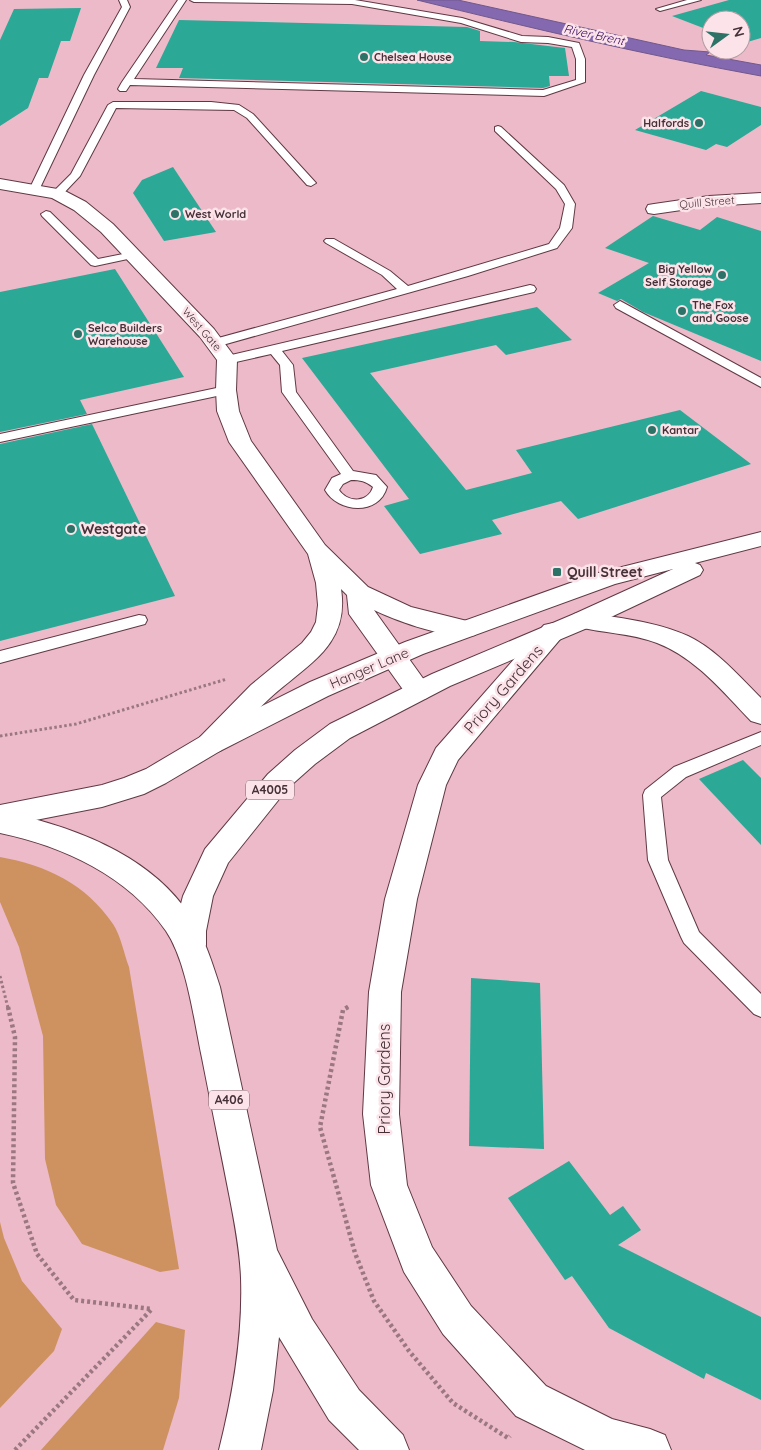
<svg xmlns="http://www.w3.org/2000/svg" width="761" height="1450" font-family="Quicksand,sans-serif">
  <rect width="100%" height="100%" fill="#ecbac8"/>
  <g fill="#ce9260">
    <path d="M0,857C46,865 86,884 113,924C121,936 124,954 129,967L179,1269L160,1272L82,1244L56,1205L45,1159L43,1036L19,947L0,902Z"/>
    <polygon points="0,1222 4,1238 22,1281 62,1329 54,1351 0,1408"/>
    <polygon points="156,1322 185,1330 179,1398 163,1450 41,1450"/>
  </g>
  <path fill="#8469b0" stroke="#71588c" d="M417,0H458L684,50L710,52L706,55L761,65V76C645,55 531,28 417,0Z"/>
  <g fill="#2ba896">
    <polygon points="729,0 761,0 761,38 744,43 741,42 741,20 711,20 711,31 672,16"/>
    <polygon points="81,8 70,41 61,41 48,78 39,78 28,108 0,126 0,40 14,9"/>
    <polygon points="179,20 467,27 480,31 480,41 514,42 565,48 569,76 549,76 550,86 543,88 179,78 183,68 156,68"/>
    <polygon points="701,91 761,107 761,125 727,147 716,144 706,150 635,130"/>
    <polygon points="173,167 216,232 164,241 133,193 142,180"/>
    <polygon points="653,216 700,230 717,217 761,231 761,361 643,312 621,299 617,301 598,293 649,263 605,248"/>
    <polygon points="115,269 184,377 80,400 87,414 0,432 0,292"/>
    <polygon points="537,307 572,340 506,355 496,345 370,373 466,490 532,473 516,450 680,410 751,464 578,519 561,501 492,520 502,534 420,554 384,506 409,499 302,358"/>
    <polygon points="92,424 175,596 0,641 0,444"/>
    <polygon points="743,760 761,778 761,845 699,779"/>
    <polygon points="471,978 540,983 544,1149 469,1146"/>
    <polygon points="569,1161 610,1215 623,1206 641,1230 618,1245 761,1317 761,1400 706,1373 704,1379 609,1328 572,1276 565,1280 508,1198"/>
  </g>
  <g fill="none" stroke-linecap="round" stroke-linejoin="round">
    <g stroke="#603844" stroke-width="2">
      <g id="service">
        <polygon points="119,0 127,0 130,7 94,75 39,190 38,192 30,192 29,190 84,75 122,7"/>
        <polygon points="178,0 186,0 134,79 543,90 576,80 576,59 572,47 548,43 521,42 461,23 352,4 194,2 190,0 355,0 462,18 522,36 548,37 579,43 585,59 585,82 544,96 130,85 126,91 120,91 118,89 122,82"/>
        <polygon points="687,0 701,0 660,11 656,9"/>
        <polygon points="113,102 211,102 239,105 253,114 316,183 311,186 307,185 247,118 234,110 116,108 80,176 61,196 53,196 52,194 53,192 71,174 108,105"/>
        <polygon points="498,126 501,127 564,185 575,204 572,228 557,248 468,276 219,346 211,346 209,343 211,340 397,289 382,275 326,243 324,241 326,239 334,239 390,271 408,286 549,244 560,228 565,204 556,189 495,131 495,127"/>
        <polygon points="46,211 50,212 98,259 133,252 139,255 137,257 95,266 91,265 42,216 41,214"/>
        <path d="M530,285L534,286L536,289L534,292L282,351L293,365L296,392L353,471L376,475L387,487C379,516 338,513 325,490L332,478L341,474L282,392L280,365L271,354L227,364L221,360L227,356ZM351,480C360,480 366,481 373,487C368,503 348,503 339,490L343,484Z"/>
        <polygon points="620,301 761,378 761,387 616,308 614,305"/>
        <polygon points="226,386 233,390 231,393 0,442 0,434"/>
        <polygon points="139,615 145,616 147,620 145,624 0,663 0,651"/>
        <polygon points="761,732 761,745 686,777 661,797 668,860 699,932 761,994 761,1017 754,1014 684,943 681,937 648,860 643,795 645,790 674,767"/>
      </g>
    </g>
    <g stroke="#603844" stroke-width="2">
      <g id="minor">
        <path d="M0,179L63,190L86,202L113,224L214,329L237,360L236,390L239,411L251,441L325,545L368,587L411,607L475,623L479,629L475,635C451,641 397,621 374,610L427,684L431,691L427,698L418,700L409,698L349,614L347,595L341,589C350,646 306,665 270,698C252,714 237,734 220,751L210,754L200,751L196,744L200,737L251,685L302,643L311,632L316,622L318,605L316,583L308,554L229,442L217,411L216,390L217,360L200,337L101,232L74,210L52,198L0,189Z"/>
        <polygon points="761,193 761,203 709,206 654,214 648,213 646,209 648,205 654,204 709,196"/>
        <path d="M583,612C618,618 655,621 688,636C717,650 739,676 761,698V724L751,721C723,692 696,658 657,643C631,633 601,633 574,626L570,620L574,614Z"/>
        <polygon points="553,623 562,625 566,631 562,637 458,760 446,785 417,899 401,992 399,1114 407,1185 432,1247 471,1306 546,1386 612,1419 650,1429 665,1435 671,1450 585,1450 516,1416 443,1334 404,1272 371,1185 363,1114 369,992 385,899 418,785 436,748 544,625"/>
      </g>
    </g>
    <g stroke="#603844" stroke-width="2">
      <polygon id="primary" points="761,532 761,546 695,563 700,565 703,570 700,575 592,626 450,686 350,738 315,764 288,788 228,863 213,896 206,931 206,945 201,954 190,958 179,954 174,945 174,931 183,896 205,849 268,774 295,750 330,724 432,674 574,614 673,569 615,584 423,654 328,696 220,751 166,783 144,794 102,807 0,827 0,805 102,785 124,778 146,769 200,737 310,682 405,642 598,573"/>
    </g>
    <g stroke="#603844" stroke-width="2">
      <path id="trunk" d="M0,811C69,825 148,853 189,914C204,936 212,962 220,987L277,1250L312,1319L359,1390L403,1435L409,1450H359L329,1420L279,1337L273,1390L261,1450H219C233,1394 243,1336 241,1278C240,1251 235,1225 230,1199C221,1152 211,1105 202,1058C194,1021 187,962 166,931C128,876 63,846 0,833Z"/>
    </g>
    <g stroke="#9a7781" stroke-width="3" stroke-dasharray="2.5 2.5" stroke-linecap="butt">
      <polyline points="0,736 76,724 227,679"/>
      <polyline points="0,976 8,1008"/>
      <polyline points="346,1008 349,1006"/>
    </g>
    <g stroke="#9a7781" stroke-width="4.5" stroke-dasharray="3 3" stroke-linecap="butt">
      <polyline points="8,1007 15,1037 13,1183 37,1254 74,1300 152,1309"/>
      <polyline points="348,1007 343,1010 320,1127 355,1253 374,1301 409,1351 453,1403 508,1438 510,1436"/>
      <polyline points="15,1450 151,1310"/>
    </g>
    <use href="#service" fill="#fff" fill-rule="evenodd"/>
    <use href="#minor" fill="#fff" fill-rule="evenodd"/>
    <use href="#primary" fill="#fff" fill-rule="evenodd"/>
    <use href="#trunk" fill="#fff" fill-rule="evenodd"/>
  </g>
  <g fill="#2c7266" stroke="#fce3e9" stroke-width="2">
    <circle cx="364" cy="57" r="5"/>
    <circle cx="699" cy="123" r="5"/>
    <circle cx="175" cy="214" r="5"/>
    <circle cx="722" cy="275" r="5"/>
    <circle cx="682" cy="311" r="5"/>
    <circle cx="78" cy="334" r="5"/>
    <circle cx="652" cy="430" r="5"/>
    <circle cx="71" cy="529" r="5"/>
    <rect x="552" y="567" width="10" height="10" rx="2.5"/>
  </g>
  <g text-anchor="middle" stroke-width="5" stroke-linejoin="round" paint-order="stroke">
    <g font-size="11" font-weight="bold" fill="#453137" stroke="#fce3e9" text-anchor="start">
      <text x="374" y="61">Chelsea House</text>
      <text x="689" y="127" text-anchor="end">Halfords</text>
      <text x="185" y="218">West World</text>
      <text x="712" y="273" text-anchor="end">Big Yellow<tspan x="712" dy="13">Self Storage</tspan></text>
      <text x="692" y="309">The Fox<tspan x="692" dy="13">and Goose</tspan></text>
      <text x="88" y="332">Selco Builders<tspan x="88" dy="13">Warehouse</tspan></text>
      <text x="662" y="434">Kantar</text>
    </g>
    <g font-size="11" fill="#453137" stroke="#fce3e9">
      <text transform="translate(707 202) rotate(-5)" y="4">Quill Street</text>
      <text transform="translate(202 329) rotate(49)" y="4">West Gate</text>
    </g>
    <g font-size="12" font-style="italic" fill="#370962" stroke="#fce3e9">
      <text transform="translate(594 35) rotate(12)" y="4">River Brent</text>
    </g>
    <g fill="#fce3e9" stroke="#7c666c" stroke-width="1">
      <rect x="246" y="780.5" width="48" height="19" rx="4"/>
      <rect x="209" y="1090.5" width="40" height="19" rx="4"/>
    </g>
    <g font-size="12" font-weight="bold" fill="#453137">
      <text x="270" y="794">A4005</text>
      <text x="229" y="1104">A406</text>
    </g>
    <g font-size="14" font-weight="bold" fill="#453137" stroke="#fce3e9" text-anchor="start">
      <text x="81" y="534">Westgate</text>
      <text x="567" y="577">Quill Street</text>
    </g>
    <g font-size="14" fill="#453137" stroke="#fce3e9">
      <text transform="translate(369 668) rotate(-23)" y="5">Hanger Lane</text>
    </g>
    <g font-size="16" fill="#453137" stroke="#fce3e9">
      <text transform="translate(503 689) rotate(-49)" y="6">Priory Gardens</text>
      <text transform="translate(384 1079) rotate(-90)" y="6">Priory Gardens</text>
    </g>
  </g>
  <g transform="translate(726 35) rotate(75)"><circle r="24" fill="#fce3e9" stroke="#b39ca2"/>
  <path d="M0-4L9 19L0 12L-9 19Z" fill="#2c7266"/>
  <text y="-8" font-size="14" font-weight="bold" text-anchor="middle" fill="#453137">N</text>
  </g>
</svg>
